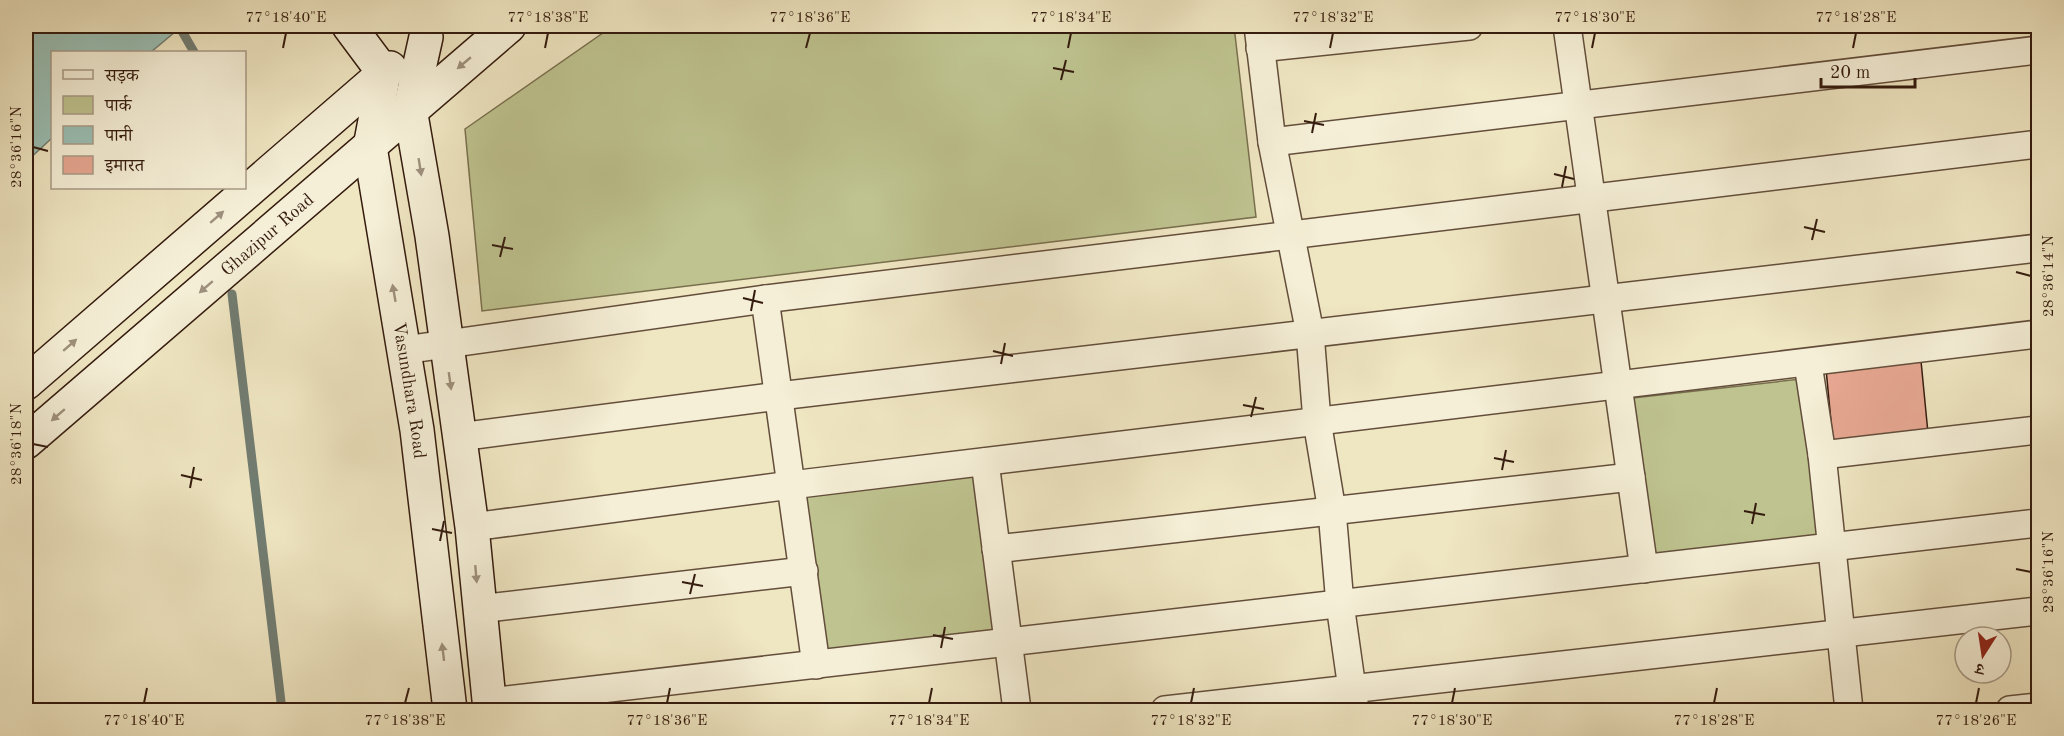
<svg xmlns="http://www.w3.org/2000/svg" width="2064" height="736" font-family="'Old Standard TT','Noto Serif Devanagari',serif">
  <rect width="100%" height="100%" fill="#efe6c2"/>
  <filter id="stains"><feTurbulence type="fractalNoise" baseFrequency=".00333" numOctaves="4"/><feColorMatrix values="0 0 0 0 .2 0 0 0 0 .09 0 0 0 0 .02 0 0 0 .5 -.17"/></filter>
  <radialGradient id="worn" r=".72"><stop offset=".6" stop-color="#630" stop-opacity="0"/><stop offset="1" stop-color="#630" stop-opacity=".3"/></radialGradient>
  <g fill="#bec38f" stroke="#796f4e" stroke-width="1.5">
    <polygon points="613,26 1234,26 1256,217 482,311 465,129"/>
    <polygon points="1810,378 1828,540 1645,562 1624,399"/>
    <polygon points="983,471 1000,633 817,654 796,491"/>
  </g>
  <polygon fill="#9abfb4" stroke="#717d72" stroke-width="1.5" points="26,26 182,26 151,52 52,52 52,138 26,162"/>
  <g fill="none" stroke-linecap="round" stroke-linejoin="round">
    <g stroke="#717d72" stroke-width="9">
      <polyline points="179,26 194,52"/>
      <polyline points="232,294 282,710"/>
    </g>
  </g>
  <polygon fill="#e7a792" stroke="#341b0e" stroke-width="1.5" points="1921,361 1928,433 1833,442 1826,369"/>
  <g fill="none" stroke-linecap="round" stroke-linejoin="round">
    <g stroke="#634e3b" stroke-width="30">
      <g id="street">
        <polyline points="1258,26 1272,142 1310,333 1317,421 1332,511 1340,604 1355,710"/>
        <polyline points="1567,26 1644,569"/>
        <polyline points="1260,48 1469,26"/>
        <polyline points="1272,142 2038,50"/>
        <polyline points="765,299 816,665"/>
        <polyline points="404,350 765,299 2038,144"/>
        <polyline points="1808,364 1822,455 1849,710"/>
        <polyline points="459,437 779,396 2038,248"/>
        <polyline points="1822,455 2038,430"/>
        <polyline points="985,462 1017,710"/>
        <polyline points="472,527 791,485 2038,334"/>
        <polyline points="996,549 1631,477"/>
        <polyline points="479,609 804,571"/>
        <polyline points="489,702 2038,523"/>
        <polyline points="1165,710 2038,611"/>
        <polyline points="2010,710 2038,707"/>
      </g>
    </g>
    <g stroke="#341b0e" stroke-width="36">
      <g id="secondary">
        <polyline points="349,26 384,73"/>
        <polyline points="426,37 410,109 432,236 472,527 490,710"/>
        <path id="s1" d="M384,73L370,147L417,430L450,710"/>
        <polyline points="26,383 390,68"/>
        <path id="s2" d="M26,442L509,26"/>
      </g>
    </g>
    <use href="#street" stroke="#f5efd7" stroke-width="27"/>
    <use href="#secondary" stroke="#f5efd7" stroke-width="33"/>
  </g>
  <defs><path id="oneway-solid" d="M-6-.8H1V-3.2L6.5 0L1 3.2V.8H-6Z" transform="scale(1.5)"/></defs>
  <g fill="#9e907d">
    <use href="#oneway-solid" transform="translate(464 63) rotate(140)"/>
    <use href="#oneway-solid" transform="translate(420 167) rotate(81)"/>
    <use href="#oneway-solid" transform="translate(217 217) rotate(-41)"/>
    <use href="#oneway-solid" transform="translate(206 287) rotate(139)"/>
    <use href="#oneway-solid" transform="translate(394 293) rotate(-100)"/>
    <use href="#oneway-solid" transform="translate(70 345) rotate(-41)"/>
    <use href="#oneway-solid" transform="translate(450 381) rotate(82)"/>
    <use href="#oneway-solid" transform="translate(58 415) rotate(139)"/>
    <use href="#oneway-solid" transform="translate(476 574) rotate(85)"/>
    <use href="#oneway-solid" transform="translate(443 652) rotate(-97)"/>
  </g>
  <path fill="none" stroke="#341b0e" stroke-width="2" d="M283,48L286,33M545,48L548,33M806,48L810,33M1068,48L1071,33M1330,48L1333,33M1592,48L1595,33M1853,48L1856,33M1053,68L1074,72M1061,80L1066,60M1304,121L1324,125M1312,133L1316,113M33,147L48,151M1554,174L1574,179M1562,187L1566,166M1804,227L1825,232M1812,240L1817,219M492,245L513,249M500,257L505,237M2016,272L2031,276M743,298L763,303M751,311L755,290M993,351L1013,356M1001,364L1005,343M1243,405L1264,409M1251,417L1256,397M33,444L48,447M1494,458L1514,462M1502,470L1506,450M181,475L202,480M190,488L194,467M1744,511L1765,515M1752,524L1756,503M432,529L452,533M440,541L444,521M2016,569L2031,572M682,582L703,586M690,594L695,574M933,635L953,639M941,648L945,627M144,703L147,688M405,703L409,688M667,703L670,688M929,703L932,688M1191,703L1194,688M1452,703L1455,688M1714,703L1717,688M1976,703L1979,688"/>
  <g text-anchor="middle" stroke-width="6" stroke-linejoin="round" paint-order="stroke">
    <g font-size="18" fill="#341b0e" stroke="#f5efd7">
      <text dy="6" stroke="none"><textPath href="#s2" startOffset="318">Ghazipur Road</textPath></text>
      <text dy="6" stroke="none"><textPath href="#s1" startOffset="322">Vasundhara Road</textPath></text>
    </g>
  </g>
  <rect width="2064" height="736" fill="none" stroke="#efe6c2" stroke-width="66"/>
  <rect x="51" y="51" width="195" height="138" fill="#f5efd7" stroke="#a89a87" stroke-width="1.5"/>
  <rect x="63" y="70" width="30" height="9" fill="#f5efd7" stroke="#a89a87" stroke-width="1.5"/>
  <text x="105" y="81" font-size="18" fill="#341b0e">सड़क</text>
  <rect x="63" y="96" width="30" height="18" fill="#bec38f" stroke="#a89a87" stroke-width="1.5"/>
  <text x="105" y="111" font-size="18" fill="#341b0e">पार्क</text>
  <rect x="63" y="126" width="30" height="18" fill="#9abfb4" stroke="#a89a87" stroke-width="1.5"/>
  <text x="105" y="141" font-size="18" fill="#341b0e">पानी</text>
  <rect x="63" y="156" width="30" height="18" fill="#e7a792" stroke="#a89a87" stroke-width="1.5"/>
  <text x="105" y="171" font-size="18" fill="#341b0e">इमारत</text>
  <g transform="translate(1983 655) rotate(192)"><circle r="28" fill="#f5efd7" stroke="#a89a87" stroke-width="1.5"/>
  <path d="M0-4.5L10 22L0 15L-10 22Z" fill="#8f2418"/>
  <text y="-9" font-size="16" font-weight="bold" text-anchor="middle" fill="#341b0e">उ</text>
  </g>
  <path d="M1821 78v9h94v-9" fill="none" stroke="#341b0e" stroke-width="3"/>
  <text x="1830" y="78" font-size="18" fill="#341b0e" stroke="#f5efd7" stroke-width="4.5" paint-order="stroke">20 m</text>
  <rect x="33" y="33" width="1998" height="670" fill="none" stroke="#341b0e" stroke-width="2"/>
  <g font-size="15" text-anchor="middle" fill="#341b0e">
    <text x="286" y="22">77°18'40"E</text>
    <text x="548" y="22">77°18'38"E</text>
    <text x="810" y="22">77°18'36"E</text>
    <text x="1071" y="22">77°18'34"E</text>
    <text x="1333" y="22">77°18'32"E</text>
    <text x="1595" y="22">77°18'30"E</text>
    <text x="1856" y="22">77°18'28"E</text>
    <text transform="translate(16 147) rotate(-90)" y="5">28°36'16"N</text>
    <text transform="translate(2048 276) rotate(-90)" y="5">28°36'14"N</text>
    <text transform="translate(16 444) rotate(-90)" y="5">28°36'18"N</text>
    <text transform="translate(2048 572) rotate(-90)" y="5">28°36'16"N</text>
    <text x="144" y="725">77°18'40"E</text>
    <text x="405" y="725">77°18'38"E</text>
    <text x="667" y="725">77°18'36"E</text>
    <text x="929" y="725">77°18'34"E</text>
    <text x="1191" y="725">77°18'32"E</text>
    <text x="1452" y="725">77°18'30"E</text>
    <text x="1714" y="725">77°18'28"E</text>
    <text x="1976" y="725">77°18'26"E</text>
  </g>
  <rect width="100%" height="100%" filter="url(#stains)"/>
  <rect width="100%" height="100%" fill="url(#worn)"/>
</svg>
